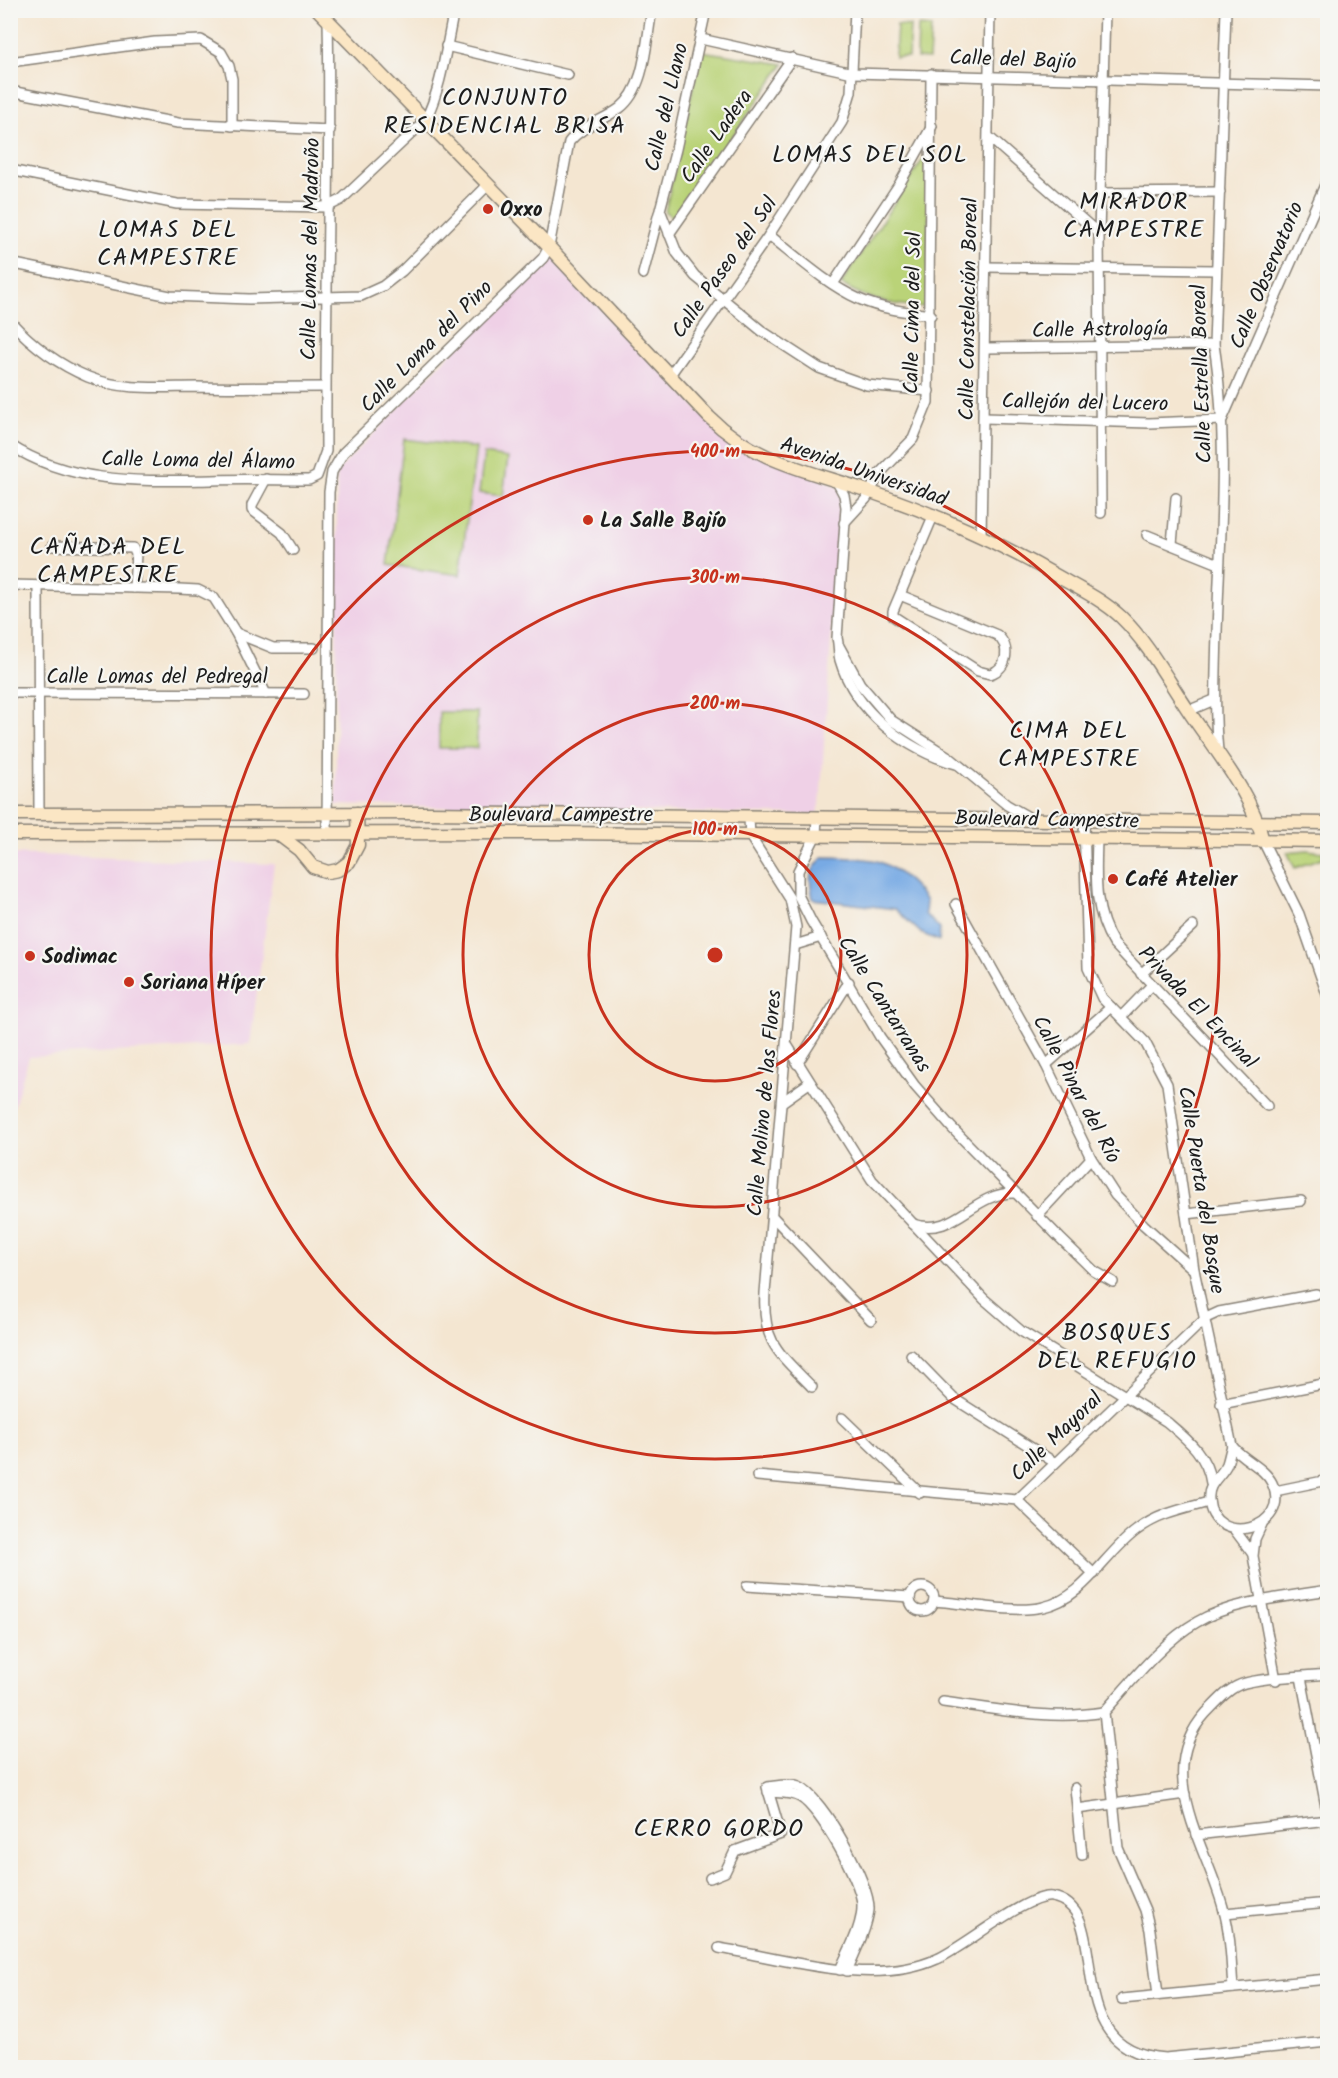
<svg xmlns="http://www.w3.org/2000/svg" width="1338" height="2078" font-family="Kalam,sans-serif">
  <rect width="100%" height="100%" fill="#f6f6f2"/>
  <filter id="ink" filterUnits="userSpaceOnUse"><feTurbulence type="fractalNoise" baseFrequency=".0167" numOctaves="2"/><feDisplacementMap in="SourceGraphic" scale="12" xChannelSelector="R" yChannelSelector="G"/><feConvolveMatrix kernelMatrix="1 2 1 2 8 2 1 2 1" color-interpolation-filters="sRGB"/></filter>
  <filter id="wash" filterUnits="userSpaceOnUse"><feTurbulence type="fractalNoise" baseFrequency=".008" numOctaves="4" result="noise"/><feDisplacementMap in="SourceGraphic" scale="24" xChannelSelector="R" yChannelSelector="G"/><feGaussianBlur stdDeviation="1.35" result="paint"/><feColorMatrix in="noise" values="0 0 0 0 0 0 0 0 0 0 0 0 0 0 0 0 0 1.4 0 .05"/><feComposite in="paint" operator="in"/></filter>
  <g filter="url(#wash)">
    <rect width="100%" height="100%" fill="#f4e6d1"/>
    <g fill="#efd0e6">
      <polygon points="549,251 714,427 841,489 820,805 816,815 336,805 337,472"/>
      <polygon points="11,854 274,864 250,1044 29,1057 11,1116"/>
    </g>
    <g fill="#bad378" stroke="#6b784a" stroke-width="1.5">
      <polygon points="897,25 910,26 908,57 895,57"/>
      <polygon points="918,26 931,27 929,59 917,58"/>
      <polygon points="701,51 784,64 674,218 665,212"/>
      <path d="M929,150L928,307C896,306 869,301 841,284Z"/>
      <polygon points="404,439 476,448 460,575 388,565"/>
      <polygon points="484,454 508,458 503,496 479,493"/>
      <rect x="439" y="712" width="38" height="36"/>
      <polygon points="1307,850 1323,852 1324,857 1295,868 1287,852"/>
    </g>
    <path fill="#78aae4" stroke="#4a6380" stroke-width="1.5" d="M823,857C834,857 872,858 880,862C898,869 915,885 926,901L925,914L940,929L939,941L921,933L895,909L813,899C809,878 807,874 823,857Z"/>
  </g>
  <g filter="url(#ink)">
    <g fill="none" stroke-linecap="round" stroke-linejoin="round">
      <g stroke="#888176" stroke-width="12">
        <g id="street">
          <polyline points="706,10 676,149 660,210 677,253 695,276 762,331 819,368 867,385 929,391"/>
          <polyline points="701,39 853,73 1328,86"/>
          <polyline points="446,46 568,75"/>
          <polyline points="10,62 155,42 201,40 221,52 229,66 232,79 232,126"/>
          <polyline points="10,91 178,123 330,130"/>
          <polyline points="990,138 1099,234"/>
          <path d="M10,170L177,204L327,207L341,200L425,121C442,87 446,47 454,10"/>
          <polyline points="1101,193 1220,192"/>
          <polyline points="669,234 792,58"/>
          <path d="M769,235C797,257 826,284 859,299C881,309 907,312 931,315"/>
          <polyline points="10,263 170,296 249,299 361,296 383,286 402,271 488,185"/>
          <polyline points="986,267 1215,270"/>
          <polyline points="643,274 659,213"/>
          <polyline points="833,284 900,183 932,126"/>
          <path d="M10,321C33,346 57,364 88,377C122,391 161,387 197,387C240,388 283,387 325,387"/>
          <polyline points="986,348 1214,345"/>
          <polyline points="670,375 769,235 842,122 851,92 855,10"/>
          <polyline points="984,418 1149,423 1222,420 1328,178"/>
          <path d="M10,445C71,485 143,481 212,480C244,479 277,480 309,480L317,476L326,451C325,307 331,164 328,20"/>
          <polyline points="266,479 252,505 252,510 282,533 293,550"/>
          <path d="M837,482L844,495L846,507L837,638C839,645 838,653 840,660C855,712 906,750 956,764"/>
          <polyline points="1101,513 1099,234 1105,10"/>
          <polyline points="844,523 866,499 880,473 913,439 928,402 931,74"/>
          <polyline points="1147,535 1219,564"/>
          <polyline points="981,536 990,10"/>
          <polyline points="1172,544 1176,498"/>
          <polyline points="52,546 133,548 136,554 134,588"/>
          <polyline points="10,585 179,589 198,590 214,598 236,633 266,694"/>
          <polyline points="38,587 39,815"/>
          <path d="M900,595L997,635C1011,647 1008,668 990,674L978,671L893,616V611L934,514"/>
          <polyline points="236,633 273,648 314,648"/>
          <polyline points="839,646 860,684 891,720 949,757 1007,805 1032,819"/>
          <polyline points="10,693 304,694"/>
          <polyline points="1188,711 1214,700"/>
          <path d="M1218,751C1214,711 1216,673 1217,632C1220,537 1229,440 1214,345L1226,10"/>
          <polyline points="817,817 816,835 798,871 798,895 811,921 880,1037 915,1086 952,1128 1060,1238 1094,1271 1113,1282"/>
          <path d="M749,818L750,836L790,899L796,927L765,1293C762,1343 779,1353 812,1387"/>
          <polyline points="1084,820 1088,968 1102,998 1145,1042 1167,1084 1194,1270 1232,1446"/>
          <path d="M327,835L329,492L332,472L343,453L543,258L549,247L569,142C582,126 604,120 620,108C646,88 646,40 652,10"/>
          <path d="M1097,839C1096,877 1093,910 1114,944L1267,1106"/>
          <polyline points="1263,841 1299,914 1328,997"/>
          <polyline points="956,904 1046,1065 1091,1158 1115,1195 1144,1225 1194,1270"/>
          <polyline points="795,945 821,937"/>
          <polyline points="1141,974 1193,926"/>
          <polyline points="1121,1017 1152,985"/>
          <path d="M787,1045L872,1180L984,1299L1021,1331L1167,1422C1188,1440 1207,1455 1211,1483"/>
          <polyline points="797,1064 849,982"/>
          <polyline points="1046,1065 1111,1007"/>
          <polyline points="782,1102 809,1083"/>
          <polyline points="1186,1214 1301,1201"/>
          <polyline points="772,1216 871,1320"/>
          <polyline points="1037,1216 1091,1158"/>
          <path d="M913,1224C955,1238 972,1192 1015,1193"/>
          <polyline points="911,1355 953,1398 1054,1462"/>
          <polyline points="1221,1404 1328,1383"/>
          <polyline points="842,1418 920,1493"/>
          <path d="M1232,1446C1243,1460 1264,1467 1272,1483C1294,1529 1213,1550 1209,1500C1207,1483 1221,1477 1227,1464C1229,1458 1230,1451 1232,1446Z"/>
          <polyline points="757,1476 1017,1500 1206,1318 1219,1312 1316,1294"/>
          <polyline points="1275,1491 1328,1480"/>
          <polyline points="1017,1500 1094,1574"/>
          <polyline points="1262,1524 1255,1539 1253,1556 1276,1680"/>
          <polyline points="1234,1529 1252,1553"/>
          <polyline points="747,1586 910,1597"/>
          <circle cx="922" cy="1599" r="12"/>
          <path d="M934,1601C963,1603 1015,1614 1043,1607C1085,1598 1104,1554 1137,1530C1158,1514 1183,1509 1209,1502"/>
          <polyline points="1301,1677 1328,1817"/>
          <path d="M943,1702C996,1709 1050,1721 1104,1712"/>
          <polyline points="1075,1788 1082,1855"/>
          <path d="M768,1792C778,1793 791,1792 800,1797C820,1808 861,1881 862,1904C863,1926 848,1951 840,1970"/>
          <polyline points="1077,1809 1185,1794"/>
          <polyline points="1196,1835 1328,1820"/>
          <path d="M710,1878L725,1872L735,1851L781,1834L767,1787C777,1786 789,1783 799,1787C823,1797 871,1885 869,1910C866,1931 855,1952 847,1971"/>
          <polyline points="1225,1913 1328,1903"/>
          <path d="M719,1948C786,1959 873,1988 937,1959C963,1948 1028,1893 1052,1897C1119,1909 1052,2050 1165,2058L1328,2042"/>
          <path d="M1233,1988C1231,1963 1231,1935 1224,1911C1208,1847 1151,1773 1206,1713C1217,1702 1229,1687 1245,1683C1271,1676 1301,1677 1328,1674"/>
          <path d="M1158,1995L1150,1930L1145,1910L1118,1848L1104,1712C1130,1683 1163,1641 1197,1622C1233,1601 1287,1597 1328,1590"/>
          <polyline points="1122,1999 1328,1979"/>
        </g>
      </g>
      <g stroke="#888176" stroke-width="15">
        <g id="secondary">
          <path d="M318,10L549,247L709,417C756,463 811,471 871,492C938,515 1003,544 1064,580C1084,591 1105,602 1121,617C1149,644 1168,681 1190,713C1217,753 1252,794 1263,841"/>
          <polyline points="10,814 428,813 1328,823"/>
          <polyline points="10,834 564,833 1328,841"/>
          <polyline points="279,835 299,850 313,867 328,872 338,870 349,862 358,845 357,813"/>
        </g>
      </g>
      <use href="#street" stroke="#fff" stroke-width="9"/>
      <use href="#secondary" stroke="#fbe6c4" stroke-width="12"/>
    </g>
  </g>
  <g fill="none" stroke="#c8321e" stroke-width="3">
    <circle cx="715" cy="955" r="126"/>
    <circle cx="715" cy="955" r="252"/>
    <circle cx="715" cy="955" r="378"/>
    <circle cx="715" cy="955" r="504"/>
  </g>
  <g fill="#c8321e" stroke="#f6f6f2" stroke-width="2">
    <circle cx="488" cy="209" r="6"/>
    <circle cx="588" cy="520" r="6"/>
    <circle cx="1113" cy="879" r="6"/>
    <circle cx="30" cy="956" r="6"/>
    <circle cx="129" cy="982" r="6"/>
  </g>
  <g text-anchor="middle" stroke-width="4.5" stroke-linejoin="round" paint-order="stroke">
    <g font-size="21" fill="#1c1c1c" stroke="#f6f6f2">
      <text transform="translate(1013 59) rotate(2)" y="7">Calle del Bajío</text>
      <text transform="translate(666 107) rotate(-77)" y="7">Calle del Llano</text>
      <text transform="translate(716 136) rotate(-55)" y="7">Calle Ladera</text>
      <text transform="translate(310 249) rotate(-89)" y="7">Calle Lomas del Madroño</text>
      <text transform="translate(724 267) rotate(-55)" y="7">Calle Paseo del Sol</text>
      <text transform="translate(1266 275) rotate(-67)" y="7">Calle Observatorio</text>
      <text transform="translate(968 309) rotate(-89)" y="7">Calle Constelación Boreal</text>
      <text transform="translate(912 313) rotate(-89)" y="7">Calle Cima del Sol</text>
      <text transform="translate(1100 329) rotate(-1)" y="7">Calle Astrología</text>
      <text transform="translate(426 346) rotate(-45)" y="7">Calle Loma del Pino</text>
      <text transform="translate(1201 374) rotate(-92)" y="7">Calle Estrella Boreal</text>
      <text transform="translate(1085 402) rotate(1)" y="7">Callejón del Lucero</text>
      <text transform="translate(198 460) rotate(1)" y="7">Calle Loma del Álamo</text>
      <text transform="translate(864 471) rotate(19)" y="7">Avenida Universidad</text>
      <text x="157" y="683">Calle Lomas del Pedregal</text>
      <text x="561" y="821">Boulevard Campestre</text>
      <text transform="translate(1047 819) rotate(1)" y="7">Boulevard Campestre</text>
      <text transform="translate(885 1004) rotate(58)" y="7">Calle Cantarranas</text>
      <text transform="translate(1198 1007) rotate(46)" y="7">Privada El Encinal</text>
      <text transform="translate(1077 1089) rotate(62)" y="7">Calle Pinar del Río</text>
      <text transform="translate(764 1103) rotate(-85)" y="7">Calle Molino de las Flores</text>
      <text transform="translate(1202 1190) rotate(81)" y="7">Calle Puerta del Bosque</text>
      <text transform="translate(1056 1436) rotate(-44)" y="7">Calle Mayoral</text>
    </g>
    <g font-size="21" font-weight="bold" fill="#1c1c1c" stroke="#f6f6f2" text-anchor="start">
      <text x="500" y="216">Oxxo</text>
      <text x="600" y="527">La Salle Bajío</text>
      <text x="1125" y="886">Café Atelier</text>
      <text x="42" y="963">Sodimac</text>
      <text x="141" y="989">Soriana Híper</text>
    </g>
    <g font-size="24" letter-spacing="1.5" fill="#1c1c1c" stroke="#f6f6f2">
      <text x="505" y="105">CONJUNTO<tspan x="505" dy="28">RESIDENCIAL BRISA</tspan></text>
      <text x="870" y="162">LOMAS DEL SOL</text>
      <text x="1134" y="209">MIRADOR<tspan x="1134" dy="28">CAMPESTRE</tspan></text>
      <text x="168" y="237">LOMAS DEL<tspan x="168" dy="28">CAMPESTRE</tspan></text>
      <text x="108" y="554">CAÑADA DEL<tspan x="108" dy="28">CAMPESTRE</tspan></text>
      <text x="1069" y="738">CIMA DEL<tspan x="1069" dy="28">CAMPESTRE</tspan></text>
      <text x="1117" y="1340">BOSQUES<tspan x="1117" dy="28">DEL REFUGIO</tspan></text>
      <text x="719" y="1836">CERRO GORDO</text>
    </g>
  </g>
  <circle cx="715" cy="955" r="9" fill="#c8321e" stroke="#f6f6f2" stroke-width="3"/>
  <g font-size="18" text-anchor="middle" font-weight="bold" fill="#c8321e" stroke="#f6f6f2" stroke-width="4.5" stroke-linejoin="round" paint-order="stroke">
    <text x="715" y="457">400 m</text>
    <text x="715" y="583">300 m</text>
    <text x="715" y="709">200 m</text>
    <text x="715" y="835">100 m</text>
  </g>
  <rect width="1338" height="2078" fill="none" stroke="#f6f6f2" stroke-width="36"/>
</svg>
